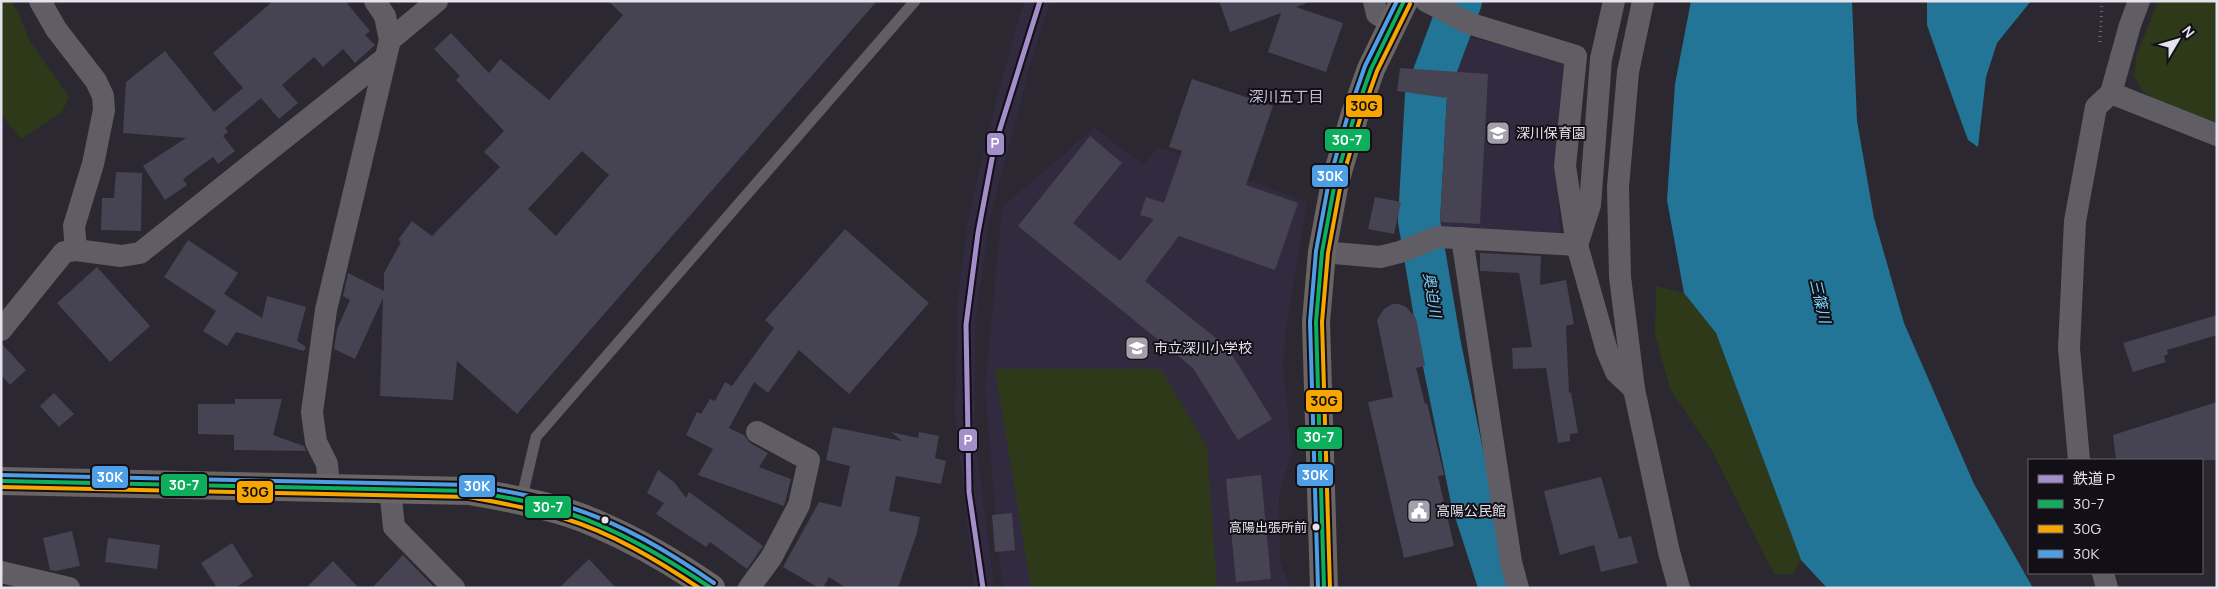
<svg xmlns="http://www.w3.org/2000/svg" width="2218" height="589" font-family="Manrope,'Noto Sans JP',sans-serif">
  <rect width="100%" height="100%" fill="#2b2831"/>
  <g fill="#322b40">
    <polygon points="1026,1 1050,1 1031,62 990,218 975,323 975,433 994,588 974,588 955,414 958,293 969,215 990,124 1018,20"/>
    <polygon points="1463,36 1565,61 1557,162 1560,234 1432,228 1438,103 1448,68"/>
    <polygon points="1094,128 1143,165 1158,147 1307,202 1286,329 1283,367 1292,452 1279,495 1280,562 1291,588 1004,588 1001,576 985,389 1002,207"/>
  </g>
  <g fill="#2e3919">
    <polygon points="1,1 11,1 19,14 29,40 69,97 62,112 21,139 1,114"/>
    <polygon points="2158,1 2217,1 2217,122 2160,104 2142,90 2134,76 2137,54"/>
    <polygon points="1656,286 1684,293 1716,333 1801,560 1793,574 1774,574 1712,451 1670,389 1655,334"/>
    <polygon points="995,369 1161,369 1207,447 1217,588 1031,588"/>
  </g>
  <g fill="#227596">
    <polygon points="1691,1 1852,1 1857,121 1874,218 1904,323 1974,484 2033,588 1827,588 1801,560 1716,333 1684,293 1667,200 1675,84"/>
    <polygon points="1927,1 2031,1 1997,43 1986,77 1978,147 1968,140 1948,85 1927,25"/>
  </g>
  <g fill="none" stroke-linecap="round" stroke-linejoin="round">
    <polyline stroke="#227596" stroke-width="42" points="1461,1 1426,95 1419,221 1440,345 1472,501 1500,588"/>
  </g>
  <g fill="#464352" fill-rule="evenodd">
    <polygon points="273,1 345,1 370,31 365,35 375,45 355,63 343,49 323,67 314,57 282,85 298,103 279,119 261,98 225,128 228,132 223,136 235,151 218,164 213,157 183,179 187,185 165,200 143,166 186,138 123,133 126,82 165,51 214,112 243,88 213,53"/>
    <path d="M608,1H877L517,414L457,361L453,400L380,396L383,298L355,359L334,349L337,329L350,300L343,296L348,273L384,291V273L401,242L398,240L412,221L432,236L500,167L484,152L504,131L456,80L460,76L434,49L451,33L489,73L500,59L549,100L623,15ZM582,151L609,175L556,236L528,209Z"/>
    <polygon points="1219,1 1307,1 1307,3 1296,7 1343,23 1326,72 1268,52 1281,13 1230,32"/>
    <polygon points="1400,68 1488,74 1480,224 1440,222 1447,98 1397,91"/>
    <polygon points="1192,79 1273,106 1246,185 1298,203 1275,270 1179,236 1145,281 1227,347 1272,419 1238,440 1193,368 1018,226 1090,136 1122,163 1073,223 1120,261 1154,219 1140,215 1146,197 1164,203 1182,151 1169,147"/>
    <polygon points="116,172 142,173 141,231 101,230 102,198 114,198"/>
    <polygon points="1375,197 1401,202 1394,234 1368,229"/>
    <polygon points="845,229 929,303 849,394 799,350 768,393 754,382 729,428 744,435 750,443 768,453 759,467 791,479 784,506 698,475 713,449 686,435 697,412 701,414 710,399 715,401 725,382 732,386 774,328 765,320"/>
    <polygon points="188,240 238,273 224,294 262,318 267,296 306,307 297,341 306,347 304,351 236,332 227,346 203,331 216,311 164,277"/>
    <polygon points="1480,253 1541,256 1540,285 1566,280 1574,324 1566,326 1569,393 1571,392 1578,433 1570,434 1570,441 1558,443 1546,368 1513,369 1512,348 1532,347 1519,273 1480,271"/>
    <polygon points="97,267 150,326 110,362 57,303"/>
    <polygon points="1392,304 1399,304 1406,307 1416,318 1425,366 1416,368 1425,404 1427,403 1444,475 1438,476 1454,546 1404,558 1368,402 1393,397 1377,320 1384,309"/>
    <polygon points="2217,315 2217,335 2167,350 2168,354 2164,356 2166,362 2133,372 2123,343"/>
    <polygon points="1,343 26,370 10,385 1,375"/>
    <polygon points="54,393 74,414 59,427 40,406"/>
    <polygon points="235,399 282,399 273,435 304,446 306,451 234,450 234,435 198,434 198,404 235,404"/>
    <polygon points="2217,402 2217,460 2116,460 2113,435"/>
    <polygon points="833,427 902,441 891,432 918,438 919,432 939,436 935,458 946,461 941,484 896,476 889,511 920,517 917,533 899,585 896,588 846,588 829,577 823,588 819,588 783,567 819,502 841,507 850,466 826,460"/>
    <polygon points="658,470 674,482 686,498 689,492 763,546 747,569 710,542 706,547 656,514 664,503 647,493"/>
    <polygon points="1261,475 1271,579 1236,582 1226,479"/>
    <polygon points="1601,477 1619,539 1631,536 1638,563 1601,572 1594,545 1560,555 1544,491"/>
    <polygon points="1012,513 1015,550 995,552 992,515"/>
    <polygon points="72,531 80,566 55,571 50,570 43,538"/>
    <polygon points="108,538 160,545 157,569 105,562"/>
    <polygon points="232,543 253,576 235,588 217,588 201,563"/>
    <polygon points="403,555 435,588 372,588"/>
    <polygon points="589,559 616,588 559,588"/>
    <polygon points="333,561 359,588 306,588"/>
  </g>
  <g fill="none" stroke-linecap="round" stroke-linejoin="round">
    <polyline stroke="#69676d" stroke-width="3" stroke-dasharray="1 4" stroke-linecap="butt" points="2100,42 2102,1"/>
    <polyline stroke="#605d64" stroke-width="11" points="521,501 536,437 915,1"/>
    <g stroke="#605d64" stroke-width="22">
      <polyline points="40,1 56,29 96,81 103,96 104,110 93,164 74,226 76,250"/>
      <polyline points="1374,1 1377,14 1394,24"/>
      <polyline points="1426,1 1468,23 1576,56 1565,166 1577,245 1607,351 1616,372 1634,389"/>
      <polyline points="1643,1 1628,72 1618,187 1620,277 1634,389 1669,552 1679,588"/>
      <polyline points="390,40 437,1"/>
      <polyline points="2111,93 2217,135"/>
      <polyline points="1462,238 1511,562 1518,588"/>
      <polyline points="1322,252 1380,257 1400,252 1438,237 1577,245 1590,205 1601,59 1614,1"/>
      <polyline points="1,330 64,252 76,250 121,256 140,253 385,58"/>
      <polyline points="2079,460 2069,348 2075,221 2096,107 2111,93 2130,25 2139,1"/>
      <polyline points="329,488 327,464 316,442 312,412 326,310 390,40 385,16 375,1"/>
      <polyline points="390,489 394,527 454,588"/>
      <polyline points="1,572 69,588"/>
      <polyline points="2103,573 2107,588"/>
      <polyline points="749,588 771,558 799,505 809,460 757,432"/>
    </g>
    <g stroke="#6b6465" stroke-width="28">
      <path d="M1,481L470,491C513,499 557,506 597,524C637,541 676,564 711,588"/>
      <polyline points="1324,588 1316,322 1322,252 1335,182 1354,117 1371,69 1404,1"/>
    </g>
    <g stroke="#120f17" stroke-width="8">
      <g id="bus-1">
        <path d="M1,481L470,491C503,497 536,502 568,513C619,530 666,558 711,588"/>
        <polyline points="1324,588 1316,322 1322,252 1335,182 1354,117 1371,69 1404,1"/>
      </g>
    </g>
    <g stroke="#120f17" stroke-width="8">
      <g id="bus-2">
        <path d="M1,487L469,497C501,503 532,508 563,518C612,533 657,560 699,588"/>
        <polyline points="1330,588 1322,322 1328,253 1341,183 1360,119 1377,71 1410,4"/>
      </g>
    </g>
    <g stroke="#120f17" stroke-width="8">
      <g id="bus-3">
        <path d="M1,475L471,485C504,491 537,496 569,507C621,523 669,552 714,583"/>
        <polyline points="1318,588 1310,322 1316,251 1329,181 1348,115 1365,66 1397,1"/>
      </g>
    </g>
    <use href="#bus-1" stroke="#0daf5c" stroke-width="4"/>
    <use href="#bus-2" stroke="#f7a600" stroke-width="4"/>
    <use href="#bus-3" stroke="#4d9ee5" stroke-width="4"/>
    <g stroke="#120f17" stroke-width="9">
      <polyline id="rail-1" points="983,588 969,492 966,325 978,233 994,148 1040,1"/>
    </g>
    <use href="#rail-1" stroke="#a48ec9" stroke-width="5"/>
  </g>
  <defs>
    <g id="school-square" transform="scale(1.25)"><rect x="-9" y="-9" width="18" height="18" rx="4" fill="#a4a0ab" stroke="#120f17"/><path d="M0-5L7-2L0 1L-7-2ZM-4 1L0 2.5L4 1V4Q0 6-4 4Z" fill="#fff"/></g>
    <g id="civic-square" transform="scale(1.25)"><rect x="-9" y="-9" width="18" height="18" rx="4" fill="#a4a0ab" stroke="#120f17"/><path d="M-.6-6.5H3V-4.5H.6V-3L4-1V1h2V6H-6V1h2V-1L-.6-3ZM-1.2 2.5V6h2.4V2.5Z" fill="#fff"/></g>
  </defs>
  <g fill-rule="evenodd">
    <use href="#school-square" x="1498" y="133"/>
    <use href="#school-square" x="1137" y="348"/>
    <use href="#civic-square" x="1419" y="511"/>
  </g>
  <g fill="#e5e1ed" stroke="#120f17" stroke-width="2">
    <circle cx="605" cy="520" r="4.5"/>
    <circle cx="1316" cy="527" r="4.5"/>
  </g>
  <g text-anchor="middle" stroke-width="4" stroke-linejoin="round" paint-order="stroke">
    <g font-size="13" fill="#e5e1ed" stroke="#120f17" text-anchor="end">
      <text x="1307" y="532">高陽出張所前</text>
    </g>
    <g font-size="14" fill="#e5e1ed" stroke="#120f17" text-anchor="start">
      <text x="1516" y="138">深川保育園</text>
      <text x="1154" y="353">市立深川小学校</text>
      <text x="1436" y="516">高陽公民館</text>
    </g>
    <g font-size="15" fill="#c3bcd2" stroke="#120f17">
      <text x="1286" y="102">深川五丁目</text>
    </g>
    <g font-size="15" font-style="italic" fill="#79d2fb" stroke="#120f17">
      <text transform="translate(1432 295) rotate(81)" y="5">奥迫川</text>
      <text transform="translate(1820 301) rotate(77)" y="5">三篠川</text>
    </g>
  </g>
  <g stroke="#120f17" stroke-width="2">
    <rect x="1345" y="94" width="38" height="24" rx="5" fill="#f7a600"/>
    <rect x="1324" y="128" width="47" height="24" rx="5" fill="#0daf5c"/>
    <rect x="986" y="132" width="19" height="24" rx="5" fill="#a48ec9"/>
    <rect x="1311" y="164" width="38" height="24" rx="5" fill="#4d9ee5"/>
    <rect x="1305" y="389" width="38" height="24" rx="5" fill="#f7a600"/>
    <rect x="1296" y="426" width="47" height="24" rx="5" fill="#0daf5c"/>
    <rect x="958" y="428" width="20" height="24" rx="5" fill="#a48ec9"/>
    <rect x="1296" y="463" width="38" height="24" rx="5" fill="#4d9ee5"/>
    <rect x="91" y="465" width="38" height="24" rx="5" fill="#4d9ee5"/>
    <rect x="160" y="473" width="48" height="24" rx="5" fill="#0daf5c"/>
    <rect x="458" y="474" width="38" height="24" rx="5" fill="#4d9ee5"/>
    <rect x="236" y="480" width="38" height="24" rx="5" fill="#f7a600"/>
    <rect x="524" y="495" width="48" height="24" rx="5" fill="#0daf5c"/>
  </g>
  <g font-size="14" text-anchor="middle" font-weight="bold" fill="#fff">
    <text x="1347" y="145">30-7</text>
    <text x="995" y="148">P</text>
    <text x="1330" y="181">30K</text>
    <text x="1319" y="442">30-7</text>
    <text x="968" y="445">P</text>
    <text x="1315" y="480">30K</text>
    <text x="110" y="482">30K</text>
    <text x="184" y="490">30-7</text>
    <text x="477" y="491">30K</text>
    <text x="548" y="512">30-7</text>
  </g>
  <g font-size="14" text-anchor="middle" font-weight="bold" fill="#111">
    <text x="1364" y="111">30G</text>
    <text x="1324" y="406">30G</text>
    <text x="255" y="497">30G</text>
  </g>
  <rect width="2218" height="589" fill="none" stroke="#e5e1ed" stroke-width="5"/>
  <rect x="2028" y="459" width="175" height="115" fill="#120f17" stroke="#66636d"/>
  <rect x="2038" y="475" width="25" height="8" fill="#a48ec9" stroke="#66636d"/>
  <text x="2073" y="484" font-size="15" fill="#e5e1ed">鉄道 P</text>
  <rect x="2038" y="500" width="25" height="8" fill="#0daf5c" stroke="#66636d"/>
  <text x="2073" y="509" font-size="15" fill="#e5e1ed">30-7</text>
  <rect x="2038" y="525" width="25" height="8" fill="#f7a600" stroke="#66636d"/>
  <text x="2073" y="534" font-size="15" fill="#e5e1ed">30G</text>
  <rect x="2038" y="550" width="25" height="8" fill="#4d9ee5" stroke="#66636d"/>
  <text x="2073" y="559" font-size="15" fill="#e5e1ed">30K</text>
  <g transform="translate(2178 40) rotate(52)" stroke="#120f17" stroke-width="4" paint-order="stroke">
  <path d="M0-4L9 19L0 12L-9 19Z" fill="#e5e1ed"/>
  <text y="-8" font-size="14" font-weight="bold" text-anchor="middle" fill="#e5e1ed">N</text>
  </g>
</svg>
